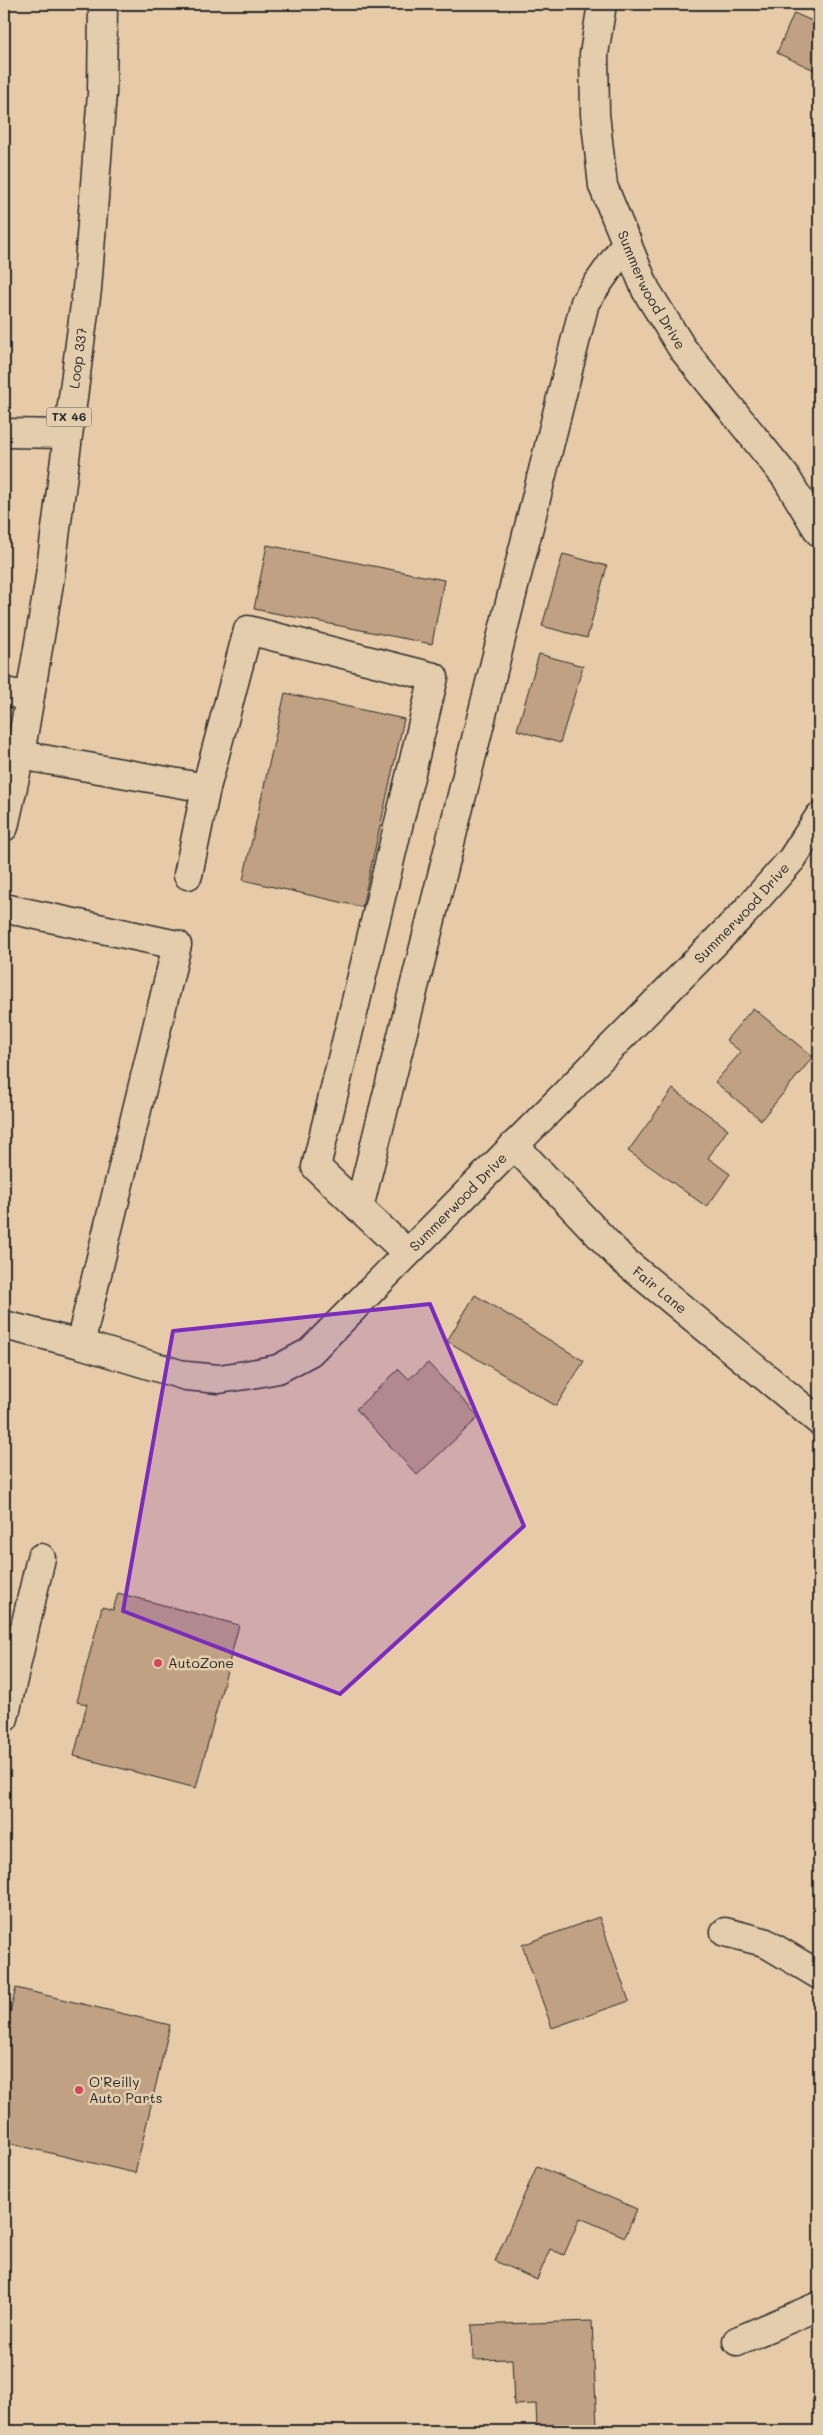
<svg xmlns="http://www.w3.org/2000/svg" width="823" height="2435" font-family="Mali,sans-serif">
  <rect width="100%" height="100%" fill="#e7cba8"/>
  <filter id="ink" filterUnits="userSpaceOnUse"><feTurbulence type="fractalNoise" baseFrequency=".02" numOctaves="2"/><feDisplacementMap in="SourceGraphic" scale="10" xChannelSelector="R" yChannelSelector="G"/><feConvolveMatrix kernelMatrix="1 2 1 2 8 2 1 2 1" color-interpolation-filters="sRGB"/></filter>
  <g filter="url(#ink)">
    <g fill="#c0a183" stroke="#2b2b2b">
      <polygon points="794,13 819,24 819,72 777,53"/>
      <polygon points="267,545 444,580 432,644 254,609"/>
      <polygon points="563,554 607,566 587,638 542,626"/>
      <polygon points="539,654 583,666 560,743 517,730"/>
      <polygon points="285,693 404,719 362,907 243,880"/>
      <polygon points="753,1008 813,1057 761,1120 715,1082 741,1052 726,1040"/>
      <polygon points="673,1089 728,1129 708,1158 730,1174 707,1207 628,1151"/>
      <polygon points="475,1295 584,1361 556,1406 447,1341"/>
      <polygon points="428,1363 479,1417 417,1475 356,1409 399,1369 409,1379"/>
      <polygon points="118,1593 239,1625 196,1788 74,1756 87,1704 77,1702 102,1607 113,1610"/>
      <polygon points="599,1917 629,2001 552,2028 522,1945"/>
      <polygon points="16,1988 170,2025 135,2173 4,2142 4,2037"/>
      <polygon points="537,2166 637,2209 625,2237 580,2218 564,2255 550,2249 537,2280 495,2261"/>
      <polygon points="592,2321 597,2426 537,2428 536,2404 514,2405 512,2359 473,2360 472,2325"/>
    </g>
    <g fill="none" stroke-linecap="round" stroke-linejoin="round">
      <g stroke="#2b2b2b" stroke-width="31">
        <g id="minor">
          <path id="s1" d="M602,4L594,54L595,114L603,186L646,290L682,348L785,476L819,532"/>
          <polyline points="4,433 67,434"/>
          <polyline points="4,692 30,696"/>
          <polyline points="20,755 206,788 188,875"/>
          <polyline points="206,788 248,630 434,677 316,1167 407,1253"/>
          <polyline points="4,908 177,945 80,1344"/>
          <path id="s2" d="M514,1145L622,1259L819,1421"/>
          <polyline points="359,1208 585,302 627,242"/>
          <path id="s3" d="M4,1325L80,1344L186,1376L219,1379L246,1375L278,1369L310,1352L745,912L792,859L819,817"/>
          <polyline points="4,1718 41,1558"/>
          <polyline points="725,1932 764,1942 819,1975"/>
          <polyline points="737,2341 819,2306"/>
        </g>
      </g>
      <g stroke="#2b2b2b" stroke-width="31">
        <g id="major">
          <path id="s4" d="M4,827L20,755L49,583L87,289L102,93L103,4"/>
        </g>
      </g>
      <use href="#minor" stroke="#e3cdac" stroke-width="28"/>
      <use href="#major" stroke="#e3cdac" stroke-width="28"/>
    </g>
  </g>
  <path fill="#7b2cbf" fill-opacity="0.2" stroke="#7b2cbf" stroke-width="4" stroke-linejoin="round" d="M430,1304L524,1526L340,1694L123,1611L173,1331Z"/>
  <g fill="#d1495b" stroke="#e3cdac" stroke-width="2">
    <circle cx="158" cy="1663" r="5"/>
    <circle cx="79" cy="2090" r="5"/>
  </g>
  <g text-anchor="middle" stroke-width="5" stroke-linejoin="round" paint-order="stroke">
    <rect fill="#e3cdac" stroke="#625c52" stroke-width="1" x="46.5" y="407.5" width="45" height="19" rx="4"/>
    <g font-size="12" font-weight="bold" fill="#2b2b2b">
      <text x="69" y="421">TX 46</text>
    </g>
    <g font-size="14" fill="#2b2b2b" stroke="#e3cdac">
      <text dy="5" stroke="none"><textPath href="#s1" startOffset="298">Summerwood Drive</textPath></text>
      <text dy="5" stroke="none"><textPath href="#s4" startOffset="475">Loop 337</textPath></text>
      <text dy="5" stroke="none"><textPath href="#s3" startOffset="934">Summerwood Drive</textPath></text>
      <text dy="5" stroke="none"><textPath href="#s3" startOffset="529">Summerwood Drive</textPath></text>
      <text dy="5" stroke="none"><textPath href="#s2" startOffset="206">Fair Lane</textPath></text>
    </g>
    <g font-size="14" fill="#2b2b2b" stroke="#e3cdac" text-anchor="start">
      <text x="168" y="1668">AutoZone</text>
      <text x="89" y="2087">O'Reilly<tspan x="89" dy="16">Auto Parts</tspan></text>
    </g>
  </g>
  <rect width="823" height="2435" fill="none" stroke="#e3cdac" stroke-width="20"/>
  <rect x="10" y="10" width="803" height="2415" fill="none" stroke="#2b2b2b" stroke-width="2" filter="url(#ink)"/>
</svg>
